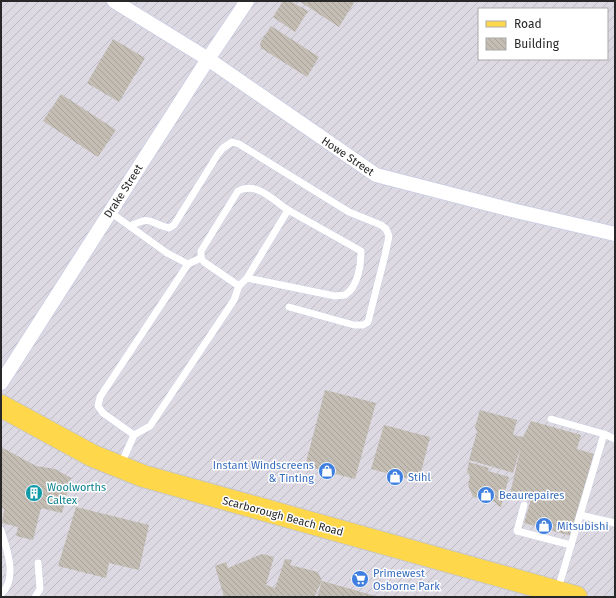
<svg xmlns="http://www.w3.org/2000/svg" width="616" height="598" font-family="'Fira Sans',sans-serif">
  <defs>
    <pattern id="industrial-furrows" width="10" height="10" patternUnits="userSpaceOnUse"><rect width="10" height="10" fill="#dcd9e3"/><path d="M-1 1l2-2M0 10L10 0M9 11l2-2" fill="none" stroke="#bdbac3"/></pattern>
    <pattern id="building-back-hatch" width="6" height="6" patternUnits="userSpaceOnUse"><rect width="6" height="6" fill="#c3bdb4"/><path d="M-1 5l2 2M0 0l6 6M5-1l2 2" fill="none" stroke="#a8a29b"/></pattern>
  </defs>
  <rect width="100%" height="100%" fill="#ece3d7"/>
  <path fill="url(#industrial-furrows)" fill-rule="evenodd" d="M1,1H615V597H1ZM479,9H607V59H479Z"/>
  <g fill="url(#building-back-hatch)">
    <polygon points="283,1 290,1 308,11 295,32 273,17"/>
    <polygon points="299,1 355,1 339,27"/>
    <polygon points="271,26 319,57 307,77 261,48 260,43"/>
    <polygon points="113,39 145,58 119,102 87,83"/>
    <polygon points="61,94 116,130 98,157 43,121"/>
    <polygon points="325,390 376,403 355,479 305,466"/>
    <polygon points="480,410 517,420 513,435 523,437 531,421 581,435 577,449 594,454 571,536 524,523 531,499 510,494 521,446 513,473 469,460 477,432 475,427"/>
    <polygon points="384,425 430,437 421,472 406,478 371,469"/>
    <polygon points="1,447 36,466 55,469 71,478 62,513 41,508 33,540 16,536 18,527 2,523 4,509 1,508"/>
    <polygon points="469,462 489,468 488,471 509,477 501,507 497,505 495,502 473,497 468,485 470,476 467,472"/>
    <polygon points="76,507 149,525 139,570 109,563 106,578 58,566"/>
    <polygon points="262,554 274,557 266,585 275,588 273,594 285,559 292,560 290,565 318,572 322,581 379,597 317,597 322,581 314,597 224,597 215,566 226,562 228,568"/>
  </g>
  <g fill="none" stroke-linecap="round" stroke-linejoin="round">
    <g stroke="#ccd0e3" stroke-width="8">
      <g id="service">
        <polyline points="110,212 167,253 188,264 201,258"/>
        <path d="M130,226C153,215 148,223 169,228L174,225L218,154L223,148L232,142L239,144L349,212L381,225L386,229L389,236L385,255L368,322L363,325H354L289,307"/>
        <path d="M239,286L204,262L201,258V251L238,191C256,181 273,200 288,210"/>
        <polyline points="551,419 604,434 615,439"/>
        <polyline points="134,435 103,413 98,406 100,397 188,264"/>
        <path d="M121,464L134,435L150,426L234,300L239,286L247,278L288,210L361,251C361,265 358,287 345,295L335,296L247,278"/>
        <polyline points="524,505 517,531 571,545"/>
        <polyline points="580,515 615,523"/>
        <path d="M1,530C7,549 18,579 1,594"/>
        <polyline points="558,589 604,434"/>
        <polyline points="35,597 40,589 38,563"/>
      </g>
    </g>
    <g stroke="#ccd0e3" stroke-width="16">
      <g id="minor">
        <polyline points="114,1 208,59 376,175 516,211 615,234"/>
        <polyline points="1,383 208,59 247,1"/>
      </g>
    </g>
    <g stroke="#c7c7c7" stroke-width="24">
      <polyline id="primary" points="1,406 93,456 143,476 576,597"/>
    </g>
    <use href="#service" stroke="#fff" stroke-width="7"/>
    <use href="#minor" stroke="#fff" stroke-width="14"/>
    <use href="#primary" stroke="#fed74a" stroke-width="22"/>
  </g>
  <defs>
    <g id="shop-disc" transform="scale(0.9)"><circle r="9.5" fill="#3f7fe0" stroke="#fff"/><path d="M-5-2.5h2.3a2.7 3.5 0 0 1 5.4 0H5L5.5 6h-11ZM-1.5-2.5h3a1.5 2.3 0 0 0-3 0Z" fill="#fff"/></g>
    <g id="building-disc" transform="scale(0.9)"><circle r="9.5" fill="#0f9aa8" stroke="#fff"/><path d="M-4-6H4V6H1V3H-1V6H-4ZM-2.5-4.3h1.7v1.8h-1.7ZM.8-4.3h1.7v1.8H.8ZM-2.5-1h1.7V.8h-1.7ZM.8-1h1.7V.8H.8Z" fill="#fff"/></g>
    <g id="supermarket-disc" transform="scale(0.9)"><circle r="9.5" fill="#3f7fe0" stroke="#fff"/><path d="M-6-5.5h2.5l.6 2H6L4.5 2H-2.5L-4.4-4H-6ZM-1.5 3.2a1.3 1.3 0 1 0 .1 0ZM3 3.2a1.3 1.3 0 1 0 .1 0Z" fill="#fff"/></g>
  </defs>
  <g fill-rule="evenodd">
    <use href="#shop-disc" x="327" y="471"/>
    <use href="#shop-disc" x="395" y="477"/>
    <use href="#building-disc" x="34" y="493"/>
    <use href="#shop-disc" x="486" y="495"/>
    <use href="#shop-disc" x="544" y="526"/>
    <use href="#supermarket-disc" x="360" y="579"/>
  </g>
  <g text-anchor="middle" stroke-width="3" stroke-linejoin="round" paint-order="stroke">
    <g font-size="11" fill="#282828" stroke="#fff">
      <text transform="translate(348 156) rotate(34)" y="4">Howe Street</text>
      <text transform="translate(123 191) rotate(-57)" y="4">Drake Street</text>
      <text transform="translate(283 516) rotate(15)" y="4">Scarborough Beach Road</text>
    </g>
    <g font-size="11" fill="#366cbe" stroke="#fff" text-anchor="start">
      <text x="314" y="469" text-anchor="end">Instant Windscreens<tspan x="314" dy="13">&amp; Tinting</tspan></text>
      <text x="408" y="481">Stihl</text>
      <text x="499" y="499">Beaurepaires</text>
      <text x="557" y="530">Mitsubishi</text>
      <text x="373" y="577">Primewest<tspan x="373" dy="13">Osborne Park</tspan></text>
    </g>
    <g font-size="11" fill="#0d838f" stroke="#fff" text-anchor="start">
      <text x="47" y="491">Woolworths<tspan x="47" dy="13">Caltex</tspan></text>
    </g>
  </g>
  <rect width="616" height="598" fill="none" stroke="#282828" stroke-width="4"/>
  <rect x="478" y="8" width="130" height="52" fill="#ffffff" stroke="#a9a9a9"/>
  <rect x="486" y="21" width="20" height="6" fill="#fed74a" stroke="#a9a9a9"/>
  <text x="514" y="28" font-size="12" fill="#282828">Road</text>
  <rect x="486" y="38" width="20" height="12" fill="url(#building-back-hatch)" stroke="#a9a9a9"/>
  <text x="514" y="48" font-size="12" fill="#282828">Building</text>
</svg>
